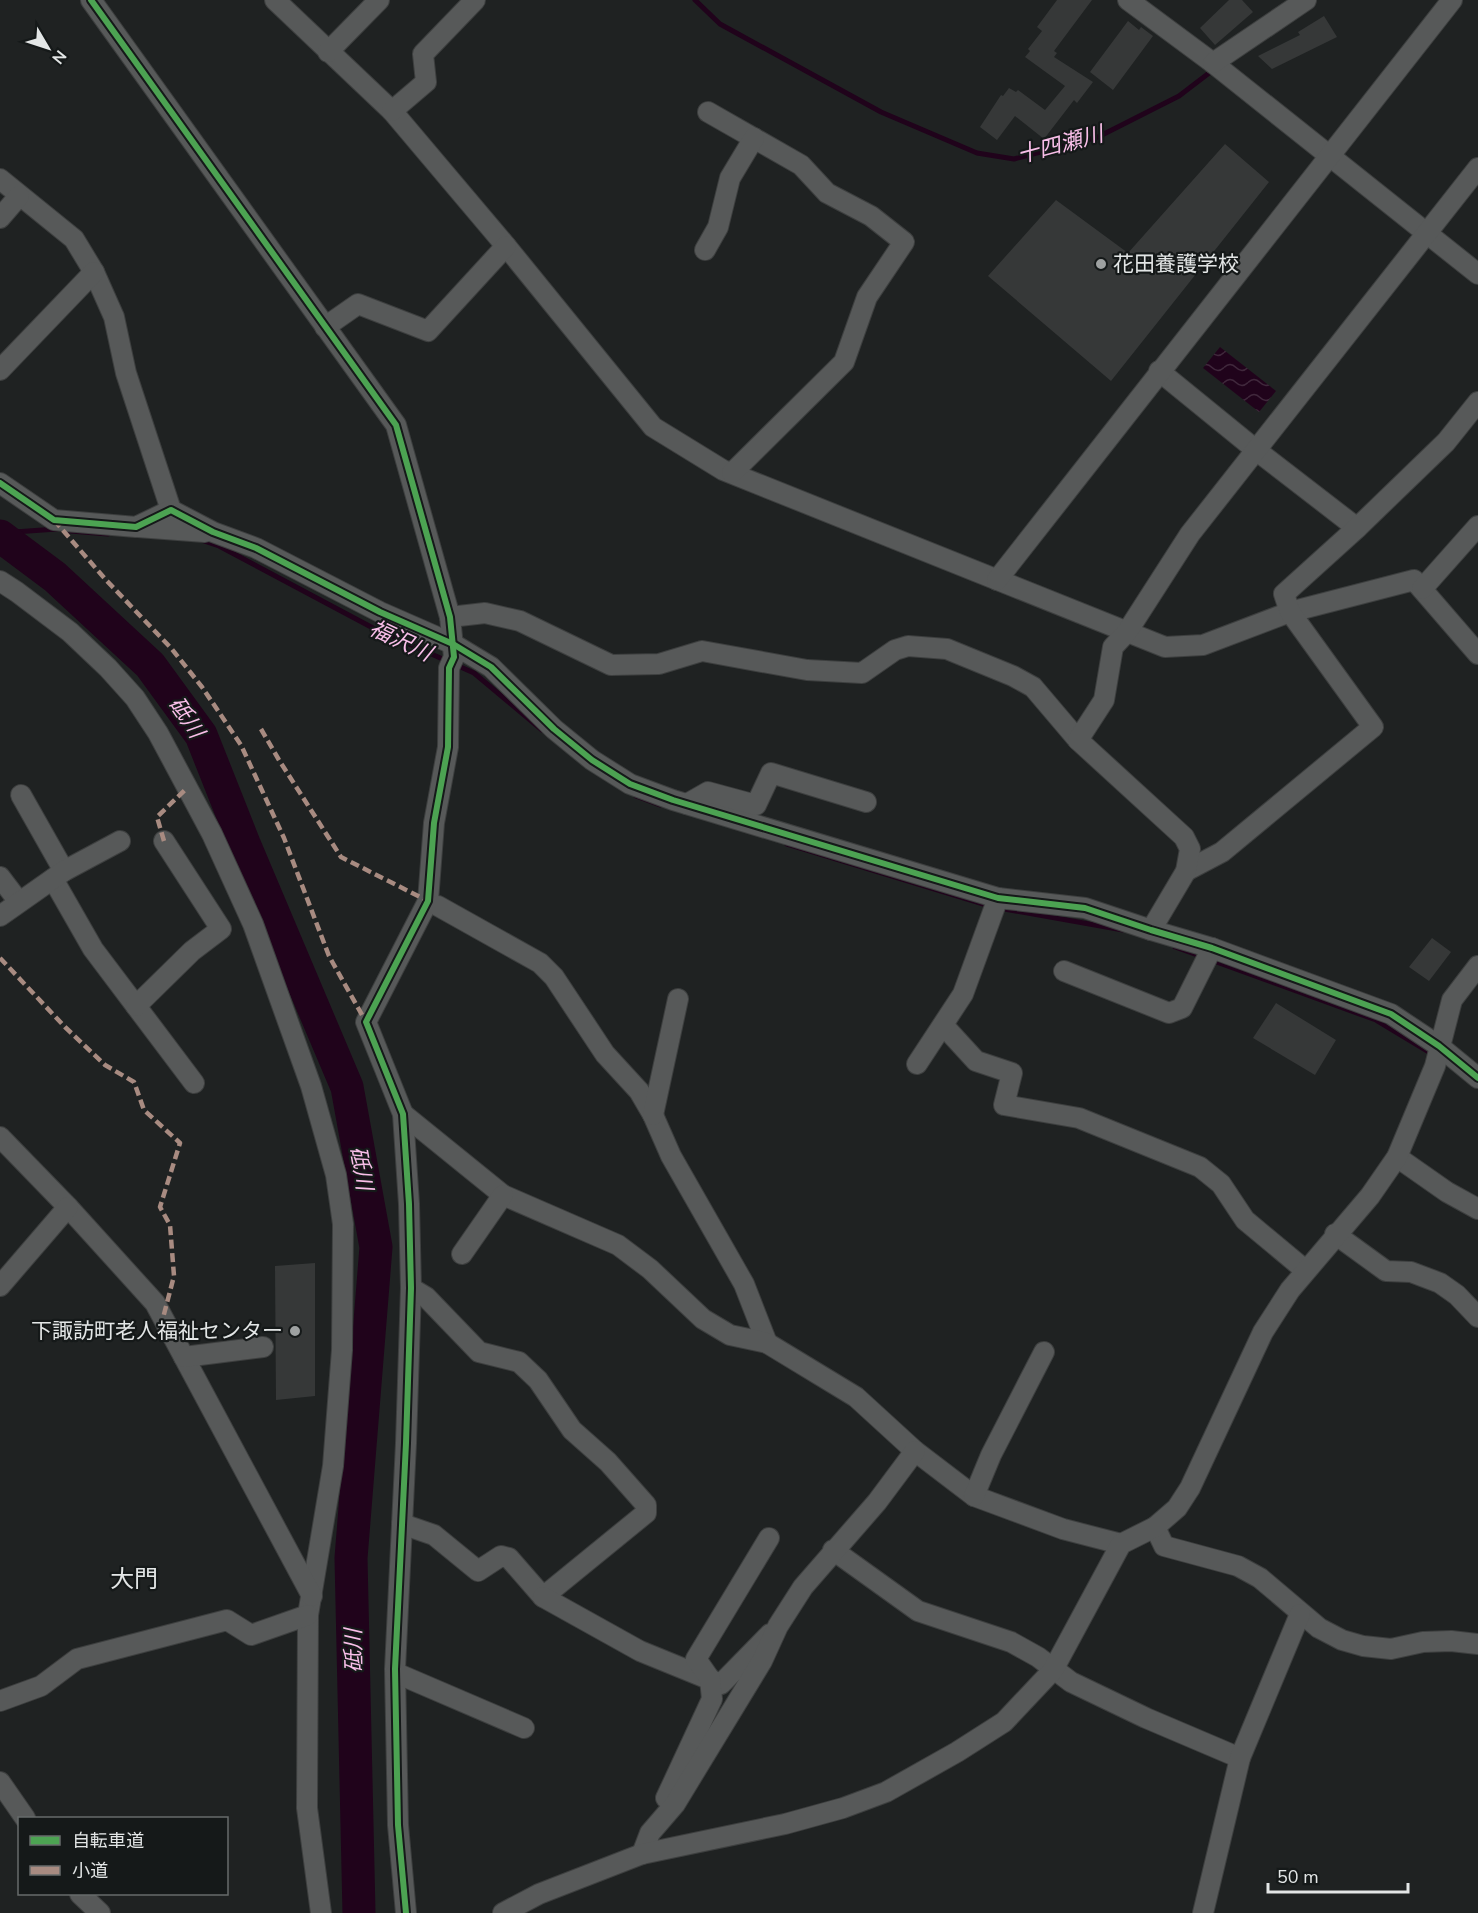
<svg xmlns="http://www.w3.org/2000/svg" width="1478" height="1913" font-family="'Nunito Sans','Noto Sans JP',sans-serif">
  <defs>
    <pattern id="water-waves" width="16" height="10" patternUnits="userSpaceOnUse" patternTransform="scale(1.5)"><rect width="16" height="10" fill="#20031b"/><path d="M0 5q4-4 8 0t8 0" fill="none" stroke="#40283c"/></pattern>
  </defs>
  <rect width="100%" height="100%" fill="#1f2222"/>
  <polygon fill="url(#water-waves)" points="1220,347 1276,391 1259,412 1203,368"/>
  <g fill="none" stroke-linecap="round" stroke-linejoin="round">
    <g stroke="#20031b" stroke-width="5">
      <polyline points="695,0 720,24 881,112 977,153 1014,159 1098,137 1179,96 1213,70"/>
      <polyline points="70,531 108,534"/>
      <polyline points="0,533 57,529"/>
      <polyline points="201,540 219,546 373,628 474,673 542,730"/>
      <polyline points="636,796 660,805"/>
      <polyline points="787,844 990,906"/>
      <polyline points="999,908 1123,930"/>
      <polyline points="1175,947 1203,957"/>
      <polyline points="1211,960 1376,1020 1434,1055"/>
    </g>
    <polyline stroke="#20031b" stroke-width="33" points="0,536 55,577 150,665 201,735 245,846 347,1087 376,1247 351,1558 359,1913"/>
  </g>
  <g fill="#363838">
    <polygon points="1057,0 1092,0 1054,51 1057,53 1054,57 1093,82 1077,103 1074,100 1044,139 1015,116 997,140 980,127 1001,95 1003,96 1009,88 1016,92 1018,90 1045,110 1065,86 1025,57 1030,51 1028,49 1042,31 1037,27"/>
    <polygon points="1229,0 1242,0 1253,12 1215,45 1200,28"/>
    <polygon points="1324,16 1337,37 1272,69 1258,56 1300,35 1298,32"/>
    <polygon points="1128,21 1139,30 1141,27 1153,36 1113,90 1090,72"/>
    <polygon points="1225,144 1269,182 1111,381 988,276 1056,200 1128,253"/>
    <polygon points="1432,938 1451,952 1429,981 1409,967"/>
    <polygon points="1276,1003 1336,1040 1315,1075 1253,1038"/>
    <polygon points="315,1263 315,1396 276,1400 275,1266"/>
  </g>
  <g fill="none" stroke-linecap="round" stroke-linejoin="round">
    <g stroke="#3d3f3f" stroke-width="22">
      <g id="minor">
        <polyline points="91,0 396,425 450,617 454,657 449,668 448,747 434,823 428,901 366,1022 403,1114 409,1204 411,1288 406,1443 395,1669 398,1825 406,1913"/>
        <polyline points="275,0 392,111 506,246 653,427 723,470 1165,647 1203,645 1290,612 1414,580 1478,654"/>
        <polyline points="1128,0 1213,63 1478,274"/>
        <polyline points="328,52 379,0"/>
        <polyline points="1213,63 1306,0"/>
        <polyline points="392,111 426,82 423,54 475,0"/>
        <polyline points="708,112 801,165 827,193 871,216 904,242 867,297 844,362 732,473"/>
        <polyline points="0,179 74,239 94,272 114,317 126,373 171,510"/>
        <polyline points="0,218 19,196"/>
        <polyline points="705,250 718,227 730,178 754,138"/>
        <polyline points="325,327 358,304 428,331 506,246"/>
        <polyline points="0,370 94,272"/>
        <polyline points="1159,371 1256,450 1357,528"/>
        <polyline points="0,483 54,520 136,527 171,510 213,532 256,548 380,612 453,644 491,667 554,729 592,760 630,784 673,800 998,898 1085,908 1151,930 1212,948 1391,1014 1439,1046 1478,1078"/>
        <polyline points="138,527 205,532"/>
        <polyline points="997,580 1452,0"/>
        <polyline points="0,581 17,592 70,632 108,668 135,698 158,733 212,834 253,924 311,1086 336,1175 343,1224 342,1350 333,1466 308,1615 307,1808 321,1913"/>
        <polyline points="1422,589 1478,526"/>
        <polyline points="450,617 485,613 520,621 611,665 659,664 702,651 807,670 862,673 895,650 908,646 947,649 1013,676 1033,687 1078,740"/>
        <polyline points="21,795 64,871"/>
        <polyline points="687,804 708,792 756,805 771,773 866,802"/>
        <polyline points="1186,871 1222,852 1373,727 1290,612 1284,594 1357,528 1446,442 1478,402"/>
        <polyline points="0,877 19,902"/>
        <polyline points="53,879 93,949 194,1083"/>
        <polyline points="438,906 540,963 554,977 605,1054 639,1091 653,1115 671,1156 744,1284 767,1343"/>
        <polyline points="0,916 64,871 120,841"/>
        <polyline points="1151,930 1186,871 1190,849 1184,837 1078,740 1104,700 1113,647 1127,632 1190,534 1478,168"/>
        <polyline points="1064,971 1169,1013 1182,1008 1212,948"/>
        <polyline points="136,1006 192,951 221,929 164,841"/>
        <polyline points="943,1025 976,1061 1012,1073 1004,1105 1079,1118 1200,1167 1221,1184 1245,1220 1305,1270"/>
        <polyline points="917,1064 963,994 998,898"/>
        <polyline points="403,1114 503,1195 618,1245 650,1269 703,1319 730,1335 767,1343 856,1397 915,1451 974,1496 1063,1529 1121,1544"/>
        <polyline points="653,1115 678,999"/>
        <polyline points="0,1137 68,1207 155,1303 312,1596"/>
        <polyline points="1397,1157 1447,1192 1478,1209"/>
        <polyline points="1335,1234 1386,1271 1411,1272 1440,1283 1457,1295 1478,1317"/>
        <polyline points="462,1254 503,1195"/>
        <polyline points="0,1286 68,1207"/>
        <polyline points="184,1357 263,1347"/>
        <polyline points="974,1496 991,1455 1044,1352"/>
        <polyline points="402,1524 434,1535 478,1571 501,1556 509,1558 543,1597 646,1513 646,1505 608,1462 572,1430 538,1380 519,1362 479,1352 426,1297 411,1288"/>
        <polyline points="1155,1527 1164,1546 1238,1566 1260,1578 1319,1628 1342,1640 1363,1646 1391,1649 1423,1642 1451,1641 1478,1644"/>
        <polyline points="833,1550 918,1611 1011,1642 1038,1657 1071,1682 1146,1718 1240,1758"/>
        <polyline points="543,1597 640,1651 721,1684 770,1634"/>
        <polyline points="396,1673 524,1728"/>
        <polyline points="0,1701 41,1686 77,1659 227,1620 251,1635 308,1615"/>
        <polyline points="0,1782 25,1818"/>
        <polyline points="666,1798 712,1699 710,1679 696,1659 769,1538"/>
        <polyline points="642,1854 650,1833 675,1804 762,1661 778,1626 803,1587 877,1502 915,1451"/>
        <polyline points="80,1894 100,1913"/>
        <polyline points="503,1913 539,1894 642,1854 785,1824 843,1808 886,1792 957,1752 1004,1722 1053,1670 1121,1544 1155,1527 1177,1508 1190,1488 1263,1332 1290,1290 1370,1196 1397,1157 1435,1066 1452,1000 1478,966"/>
        <polyline points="1203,1913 1240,1758 1300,1614"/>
      </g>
    </g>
    <use href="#minor" stroke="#575959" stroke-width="20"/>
    <g stroke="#a88b81" stroke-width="4.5" stroke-dasharray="9 4.5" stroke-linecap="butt">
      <polyline points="54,520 106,580 171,648 202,687 241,745 284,838 329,956 366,1022"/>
      <polyline points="261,729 279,760 341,857 428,901"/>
      <polyline points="164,841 157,817 187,788"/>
      <polyline points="0,958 65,1027 105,1065 134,1082 144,1110 180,1143 160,1207 170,1225 174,1276 163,1318"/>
    </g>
    <g stroke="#151919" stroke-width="10">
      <g id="cycleway">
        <polyline points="91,0 396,425 450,617 454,657 449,668 448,747 434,823 428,901 366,1022 403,1114 409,1204 411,1288 406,1443 395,1669 398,1825 406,1913"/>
        <polyline points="0,483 54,520 136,527 171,510 213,532 256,548 380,612 453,644 491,667 554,729 592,760 630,784 673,800 998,898 1085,908 1151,930 1212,948 1391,1014 1439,1046 1478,1078"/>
      </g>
    </g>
    <use href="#cycleway" stroke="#4ca352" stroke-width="6"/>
  </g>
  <g fill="#9ea1a1" stroke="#151919" stroke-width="2">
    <circle cx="1101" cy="264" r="6"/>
    <circle cx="295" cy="1331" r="6"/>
  </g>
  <g text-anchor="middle" stroke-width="4.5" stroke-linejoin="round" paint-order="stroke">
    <g font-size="21" fill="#e3e6e6" stroke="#151919" text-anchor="start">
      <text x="1113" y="271">花田養護学校</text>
      <text x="283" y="1338" text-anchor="end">下諏訪町老人福祉センター</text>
    </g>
    <g font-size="22" font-style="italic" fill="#f8bee8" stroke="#151919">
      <text transform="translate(1060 144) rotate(-15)" y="8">十四瀬川</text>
      <text transform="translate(401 640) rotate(25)" y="8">福沢川</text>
      <text transform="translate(187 717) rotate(56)" y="8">砥川</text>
      <text transform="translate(362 1168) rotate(80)" y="8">砥川</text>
      <text transform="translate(353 1651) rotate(-91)" y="8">砥川</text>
    </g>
    <g font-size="24" fill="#e3e6e6" stroke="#151919">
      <text x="134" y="1587">大門</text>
    </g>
  </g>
  <rect x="18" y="1817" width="210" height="78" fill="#151919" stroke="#676b6b" stroke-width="1.5"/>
  <rect x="30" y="1836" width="30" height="9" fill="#4ca352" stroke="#676b6b" stroke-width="1.5"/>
  <text x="72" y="1847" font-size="18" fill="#e3e6e6">自転車道</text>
  <rect x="30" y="1866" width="30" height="9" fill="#a88b81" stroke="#676b6b" stroke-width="1.5"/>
  <text x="72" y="1877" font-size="18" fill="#e3e6e6">小道</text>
  <g transform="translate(48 48) rotate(129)" stroke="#151919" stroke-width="4.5" paint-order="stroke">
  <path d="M0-4.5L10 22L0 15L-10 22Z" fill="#e3e6e6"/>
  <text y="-9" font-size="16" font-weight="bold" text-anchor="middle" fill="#e3e6e6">N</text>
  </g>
  <path d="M1268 1883v9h140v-9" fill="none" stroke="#e3e6e6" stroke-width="3"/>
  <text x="1277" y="1883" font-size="18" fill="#e3e6e6" stroke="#151919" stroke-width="4.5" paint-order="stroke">50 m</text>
</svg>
